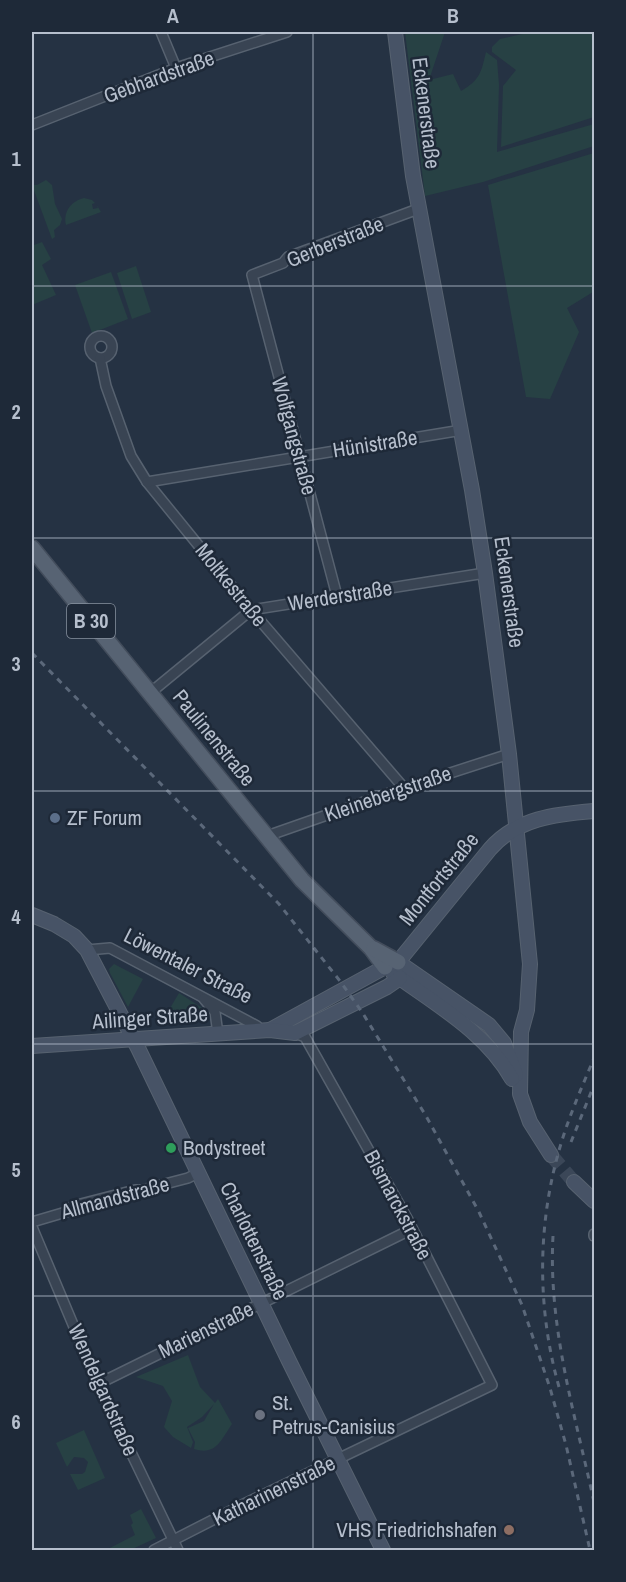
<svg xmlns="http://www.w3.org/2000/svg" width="626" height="1582" font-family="'Archivo Narrow',sans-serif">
  <rect width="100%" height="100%" fill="#253243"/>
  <g fill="#274144">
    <path d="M405,32H445L429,80L453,74L461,91C480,80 481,73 486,52L497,60L499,85L497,152L594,124V146L483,182L425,196Z"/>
    <polygon points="531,32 594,32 594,117 501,147 503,86 516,70 492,52 492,47 500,39"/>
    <polygon points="594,153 594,287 593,292 567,308 579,332 550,399 526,397 488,185"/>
    <polygon points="46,180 52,185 55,204 62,219 60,225 54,230 55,237 52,239 32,185 37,185"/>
    <path d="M84,198L92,200L95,203L92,204L93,209L98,208L96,204L101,212L66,225C63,212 71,201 84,198Z"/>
    <polygon points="32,239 34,245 42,242 51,259 42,265 56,295 32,305"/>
    <polygon points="136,266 151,312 132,319 117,273"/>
    <polygon points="111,272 128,319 92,333 75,285"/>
    <polygon points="114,964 143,979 128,1007 110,973 109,969"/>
    <polygon points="179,993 207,1011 207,1019 201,1021 160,1025"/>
    <path d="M188,1355L200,1387L215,1403L218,1399L232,1424C221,1440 216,1456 194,1449L195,1442L188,1428L204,1421L214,1404L202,1417L187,1427L193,1442L191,1448L173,1437L164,1427L172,1401L163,1386L136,1377Z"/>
    <polygon points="84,1430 105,1478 78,1490 70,1474 82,1474 85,1472 88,1462 84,1458 74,1457 67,1467 56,1443"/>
    <polygon points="141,1509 156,1538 130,1550 106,1550 135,1535 131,1525 133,1523 130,1515"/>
  </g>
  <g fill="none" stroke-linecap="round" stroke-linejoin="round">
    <polyline stroke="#3b4758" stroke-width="14" stroke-dasharray="14 7" stroke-linecap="butt" points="551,1155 574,1182"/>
    <g stroke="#576270" stroke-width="12">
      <g id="street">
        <polyline points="161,32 176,68"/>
        <polyline points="32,125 176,68 287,32"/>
        <circle cx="101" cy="347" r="11"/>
        <polyline points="100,358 106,386 131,456 147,482 251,610 404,788"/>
        <polyline points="147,482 462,430"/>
        <polyline points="337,596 252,275 283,263 288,257 418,209"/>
        <polyline points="150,693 251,610 485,573"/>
        <polyline points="267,836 404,788 509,754"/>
        <polyline points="87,950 110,948 257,1026 259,1031"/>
        <polyline points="204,999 215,1012 218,1034"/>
        <polyline points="32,1222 66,1212 73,1206 135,1190 142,1190 188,1178 198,1173"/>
        <polyline points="32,1227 98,1384 178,1550"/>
        <polyline points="594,1234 594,1236"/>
        <polyline points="98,1384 412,1229"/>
        <polyline points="154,1550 242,1505 492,1385 408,1220 305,1037 295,1033"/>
      </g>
    </g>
    <g stroke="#576270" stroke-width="16">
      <g id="secondary">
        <polyline points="395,32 413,176 472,490 485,573 509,754 530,964 527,1010 521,1032 520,1094 530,1122 551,1155"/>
        <polyline points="32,915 54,924 74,936 87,950 138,1048 289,1361 383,1550"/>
        <polyline points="398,962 489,1025 504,1043 516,1075"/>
        <path d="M393,973C435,1004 486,1032 512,1079"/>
        <path d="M270,1030L385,967L398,962L490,849C517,818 556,814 594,811"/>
        <polyline points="32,1046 270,1030 295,1033 387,987 400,978"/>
        <polyline points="574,1182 594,1201"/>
      </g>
    </g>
    <g stroke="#434d5c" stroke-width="18">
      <g id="primary">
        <polyline points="32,548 302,880 371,948 385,967"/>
        <polyline points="374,949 398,962"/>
      </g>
    </g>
    <use href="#street" stroke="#394453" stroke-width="9"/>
    <use href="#secondary" stroke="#475366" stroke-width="14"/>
    <use href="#primary" stroke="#576373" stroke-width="15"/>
    <g stroke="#5b687a" stroke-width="3" stroke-dasharray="6 6" stroke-linecap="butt">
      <polyline points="32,653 279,904 340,981 362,1012 426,1116 479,1212 522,1305 550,1388 566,1445 590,1550"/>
      <polyline points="571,1142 594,1085"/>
      <path d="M553,1236C548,1327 575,1414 594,1502"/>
      <path d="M559,1387C537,1309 537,1225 560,1147C569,1116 582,1087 594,1058"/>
    </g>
  </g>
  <path fill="none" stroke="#b6bfcd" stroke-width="1.5" stroke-opacity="0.55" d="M313,32V1550M32,286H594M32,538H594M32,791H594M32,1044H594M32,1296H594"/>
  <circle fill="#5c6f8a" stroke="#1e2938" stroke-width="2" cx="55" cy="818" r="6"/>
  <circle fill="#2e9e5b" stroke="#1e2938" stroke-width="2" cx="171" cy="1148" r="6"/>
  <circle fill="#6b7280" stroke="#1e2938" stroke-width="2" cx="260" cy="1415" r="6"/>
  <circle fill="#8d6e63" stroke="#1e2938" stroke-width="2" cx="509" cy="1530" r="6"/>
  <g text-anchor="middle" stroke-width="5" stroke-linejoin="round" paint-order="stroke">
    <rect fill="#1e2938" stroke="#8892a0" stroke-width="1.5" x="67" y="604" width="48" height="34" rx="4.5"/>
    <g font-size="20" font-weight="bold" fill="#b6bfcd">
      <text x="91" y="628">B 30</text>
    </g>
    <g font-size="21" fill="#b6bfcd" stroke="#1e2938">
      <text transform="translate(159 77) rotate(-20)" y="7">Gebhardstraße</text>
      <text transform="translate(426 113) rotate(83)" y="7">Eckenerstraße</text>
      <text transform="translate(335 242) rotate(-22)" y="7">Gerberstraße</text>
      <text transform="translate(294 436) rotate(75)" y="7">Wolfgangstraße</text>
      <text transform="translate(375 444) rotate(-9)" y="7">Hünistraße</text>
      <text transform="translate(231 585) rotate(51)" y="7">Moltkestraße</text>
      <text transform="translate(509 592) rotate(82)" y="7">Eckenerstraße</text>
      <text transform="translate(340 596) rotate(-9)" y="7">Werderstraße</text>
      <text transform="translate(214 738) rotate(51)" y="7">Paulinenstraße</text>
      <text transform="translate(388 794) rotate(-19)" y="7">Kleinebergstraße</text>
      <text transform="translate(439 879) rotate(-51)" y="7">Montfortstraße</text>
      <text transform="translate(188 966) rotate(27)" y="7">Löwentaler Straße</text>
      <text transform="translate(150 1018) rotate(-4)" y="7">Ailinger Straße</text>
      <text transform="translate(115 1198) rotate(-15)" y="7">Allmandstraße</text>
      <text transform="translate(398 1205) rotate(62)" y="7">Bismarckstraße</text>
      <text transform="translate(254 1241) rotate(64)" y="7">Charlottenstraße</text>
      <text transform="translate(206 1330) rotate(-26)" y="7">Marienstraße</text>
      <text transform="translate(103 1390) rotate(66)" y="7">Wendelgardstraße</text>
      <text transform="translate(274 1491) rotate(-26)" y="7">Katharinenstraße</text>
    </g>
    <g font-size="21" fill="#b6bfcd" stroke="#1e2938" text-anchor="start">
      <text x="67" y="825">ZF Forum</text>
      <text x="183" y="1155">Bodystreet</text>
      <text x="272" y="1410">St.<tspan x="272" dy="24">Petrus-Canisius</tspan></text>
      <text x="497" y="1537" text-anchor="end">VHS Friedrichshafen</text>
    </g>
  </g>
  <rect width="626" height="1582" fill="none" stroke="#1e2938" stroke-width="66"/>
  <rect x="33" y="33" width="560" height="1516" fill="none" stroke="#b6bfcd" stroke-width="2"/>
  <g font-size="20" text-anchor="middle" font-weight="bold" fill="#b6bfcd">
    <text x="173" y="23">A</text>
    <text x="453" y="23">B</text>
    <text x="16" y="166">1</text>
    <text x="16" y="419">2</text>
    <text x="16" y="671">3</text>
    <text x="16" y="924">4</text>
    <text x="16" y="1177">5</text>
    <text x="16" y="1429">6</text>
  </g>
</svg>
